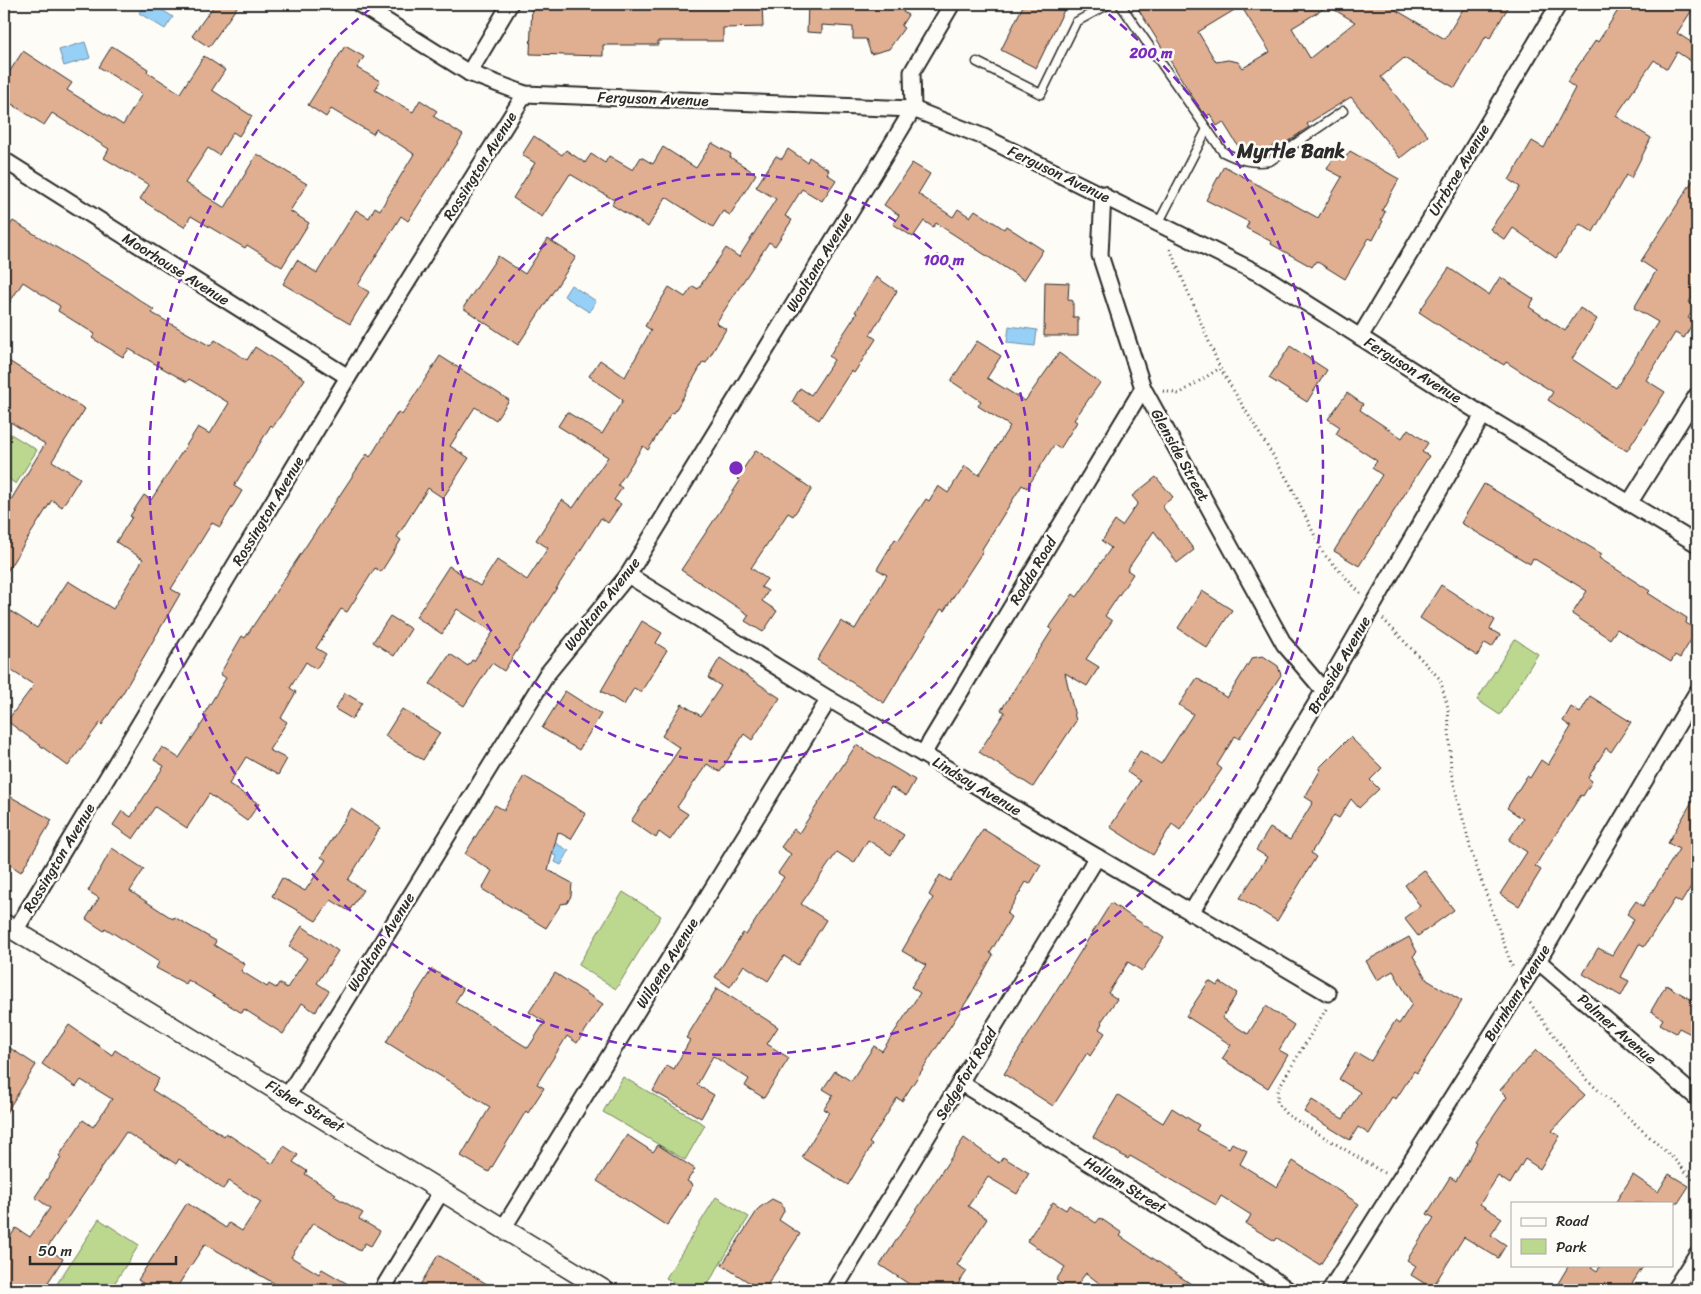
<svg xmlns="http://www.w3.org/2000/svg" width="1701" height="1294" font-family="Sriracha,sans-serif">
  <rect width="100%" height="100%" fill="#fdfcf7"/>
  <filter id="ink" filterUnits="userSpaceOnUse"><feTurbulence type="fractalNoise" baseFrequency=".02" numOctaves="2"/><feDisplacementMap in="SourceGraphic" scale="10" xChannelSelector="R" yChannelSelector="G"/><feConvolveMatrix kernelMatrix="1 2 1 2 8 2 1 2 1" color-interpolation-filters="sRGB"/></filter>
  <g filter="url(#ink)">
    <g fill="#bcd88f" stroke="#74825d">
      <polygon points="4,430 37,450 16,484 4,476"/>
      <polygon points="1515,639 1538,654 1500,715 1477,700"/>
      <polygon points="623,892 661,916 616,989 578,965"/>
      <polygon points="623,1077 705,1125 685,1160 603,1112"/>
      <polygon points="716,1197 749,1217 704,1290 687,1290 666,1278"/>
      <polygon points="99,1219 139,1245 110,1290 53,1290"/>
    </g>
    <g fill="#97d0f7" stroke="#6c8ea5">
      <polygon points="145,4 153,4 173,17 165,29 139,13"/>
      <polygon points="85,42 90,58 64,66 59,50"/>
      <polygon points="571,285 596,301 589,312 564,296"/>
      <polygon points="1009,326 1037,330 1035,346 1007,343"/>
      <polygon points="547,838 569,851 561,865 555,862 557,857 541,847"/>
    </g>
    <g fill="#e0af92" stroke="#2b2b2b" fill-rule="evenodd">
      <polygon points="215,4 239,4 209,47 192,36"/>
      <polygon points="532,4 762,4 763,27 723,28 723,41 658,41 658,45 603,45 603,56 530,54"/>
      <polygon points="808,4 908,4 903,12 908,15 901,26 904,28 889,49 871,54 866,39 853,39 853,27 822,25 822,33 807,32"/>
      <polygon points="1024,4 1067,4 1036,68 1001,50"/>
      <path d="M1135,4H1386L1445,39L1466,4H1510L1490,38L1486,36L1455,88L1404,58L1381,77L1428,136L1400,158L1351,97L1307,124L1309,127L1281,146L1279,143L1257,156L1243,154L1223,122L1217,126L1210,114L1205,117ZM1241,6L1270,52L1243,68L1238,62L1228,60L1216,62L1198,32ZM1328,6L1355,22L1310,58L1292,28Z"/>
      <polygon points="1622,4 1696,4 1677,33 1697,46 1697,65 1677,52 1667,69 1654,60 1616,116 1651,138 1631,178 1626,175 1593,232 1580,224 1556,258 1513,228 1505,240 1490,229 1520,187 1509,180 1532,141 1544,148 1575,88 1567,82 1596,40 1598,42"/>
      <polygon points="112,46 148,69 147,72 180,93 204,56 225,70 212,90 252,116 239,136 233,132 219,155 208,148 185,183 225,208 257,154 307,184 290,211 309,223 282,267 247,245 245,248 191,216 184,227 140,199 149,185 104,158 109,149 52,113 44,125 4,99 4,80 23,51 72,83 67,90 123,125 142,94 99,67"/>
      <polygon points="345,46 364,57 357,68 380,81 375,90 413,112 420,100 437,111 433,116 463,135 408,221 401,216 358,285 369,292 350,324 283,284 297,260 317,273 356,210 369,218 375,207 380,210 414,154 376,129 373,134 331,109 326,117 308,105"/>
      <polygon points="534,136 562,155 566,150 585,163 591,154 605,163 609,156 633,170 641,157 653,164 663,147 696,168 712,143 731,154 730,157 756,174 730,215 723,211 713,227 666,197 648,227 612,205 614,200 570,174 542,217 513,198 535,163 522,155"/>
      <polygon points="788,149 807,162 809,157 829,170 827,174 836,180 822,201 802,189 785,216 792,220 775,246 769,242 716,323 726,329 706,363 703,362 674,413 672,412 648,450 643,446 618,485 622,488 614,500 621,504 608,523 601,518 504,671 492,663 464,706 430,684 450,654 468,666 472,660 474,661 493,632 457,609 442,634 416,617 449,566 480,586 497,560 527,580 548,548 536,540 562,500 573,508 608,457 558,426 567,412 602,434 623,400 589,376 600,360 625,377 651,330 645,326 669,287 685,297 693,286 698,289 726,248 739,257 776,199 756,187 776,156 782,159"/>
      <polygon points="1350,151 1399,179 1382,210 1385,212 1381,220 1383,221 1373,240 1369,238 1345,279 1316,261 1312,267 1271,244 1272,242 1246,228 1249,222 1206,200 1224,166 1318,218 1342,177 1327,169 1337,152 1346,157"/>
      <polygon points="912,163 930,174 918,194 953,217 958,209 970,217 975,210 1004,229 1006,226 1043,250 1024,280 936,223 933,227 924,221 913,237 893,224 899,215 884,205"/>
      <polygon points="1697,174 1697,290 1689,302 1696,306 1688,318 1694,321 1684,338 1675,333 1646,380 1665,392 1627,451 1548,400 1553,392 1506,362 1504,365 1454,335 1419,312 1449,268 1489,295 1500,277 1534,299 1529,307 1565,331 1580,308 1597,319 1572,359 1616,388 1658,322 1634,308 1656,271 1641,261"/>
      <polygon points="13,221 118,285 154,310 152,313 210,346 215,340 247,360 255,347 305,379 273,427 271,425 234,486 242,491 220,527 212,523 171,589 180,594 124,691 102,725 100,723 68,766 7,721 34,685 4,666 4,607 37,628 68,581 113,609 143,559 116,542 132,517 130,516 144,495 151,500 198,427 210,434 229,403 189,379 187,382 129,349 123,357 92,338 95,334 58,311 60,306 23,282 4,311 4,234"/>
      <polygon points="548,239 576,257 518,345 463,308 498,256 525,274"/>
      <polygon points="876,277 897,291 870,335 876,339 854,373 851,371 819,420 792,402 800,388 811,395 834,360 829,356 857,313 855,312"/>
      <polygon points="1045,282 1069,283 1068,299 1073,301 1073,317 1078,317 1078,336 1044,336"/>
      <polygon points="977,341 1001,356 987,378 1025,401 1059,353 1100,383 1074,420 1077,422 1060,449 1054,445 1027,488 1022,485 982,549 983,551 944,611 941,609 884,703 817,660 841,621 855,629 887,575 877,569 895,539 898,541 926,499 929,501 938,486 948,493 965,466 979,475 1010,426 978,406 981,401 951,381"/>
      <polygon points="1290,346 1327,370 1307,402 1269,378"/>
      <polygon points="440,356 509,400 496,420 475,407 450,446 469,458 443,498 428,488 397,537 401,540 381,572 375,568 347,612 341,609 316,648 326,654 316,669 306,662 290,688 296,692 281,718 287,722 269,750 287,759 278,775 246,757 229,784 259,804 247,821 209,794 187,828 155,807 133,839 113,825 122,811 131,817 164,766 154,760 162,747 179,758 207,716 204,714 226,678 220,674 242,636 245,638 367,454 370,457 398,412 402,415"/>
      <polygon points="4,358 85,409 52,461 80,478 62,507 52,500 4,576 4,499 9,503 45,444 4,418"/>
      <polygon points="1347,393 1363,404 1360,410 1402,438 1408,429 1428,443 1422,452 1429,456 1359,566 1334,551 1382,475 1372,468 1377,461 1336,434 1340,427 1328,419"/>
      <polygon points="756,450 812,489 793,516 788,513 751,568 767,579 761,587 768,591 762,601 777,611 763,632 745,621 749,615 681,570 740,481 737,478"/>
      <polygon points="1156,477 1173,497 1162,506 1194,550 1177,563 1154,531 1127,570 1133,574 1105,616 1112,621 1086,659 1099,667 1087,686 1065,673 1076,721 1033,787 979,752 1005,712 1001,710 1052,630 1049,628 1073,594 1077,597 1111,548 1102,541 1115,521 1122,526 1138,503 1132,496"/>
      <polygon points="1484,484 1602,554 1599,558 1650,591 1648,593 1687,618 1686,623 1697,630 1680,658 1675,655 1671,662 1617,629 1610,639 1572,614 1587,591 1533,558 1530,564 1461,523"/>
      <polygon points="1441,585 1495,620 1490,629 1500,635 1492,647 1485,643 1477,656 1420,618"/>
      <polygon points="1202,591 1232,610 1207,648 1178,628"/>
      <polygon points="390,616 411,629 394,656 373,642"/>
      <polygon points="642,621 662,633 656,643 667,650 641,692 634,688 624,705 601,691"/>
      <polygon points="1263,656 1278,666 1281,675 1239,739 1235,736 1217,765 1222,769 1180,830 1172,824 1153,855 1110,827 1140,781 1127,772 1140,751 1161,764 1193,714 1179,705 1197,678 1227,698 1252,658"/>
      <polygon points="720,658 780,698 752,740 744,734 720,772 707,764 677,807 688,814 670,840 659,832 656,838 631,821 680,748 662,736 682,704 701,716 721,686 708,678"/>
      <polygon points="565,691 601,714 579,750 542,728"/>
      <polygon points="345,693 362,703 352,719 335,709"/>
      <polygon points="1590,696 1631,722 1611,752 1606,748 1588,778 1592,781 1583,796 1581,795 1535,866 1541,870 1519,906 1500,894 1527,852 1509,840 1523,819 1507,808 1527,776 1530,778 1541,760 1548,765 1571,727 1563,721 1571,707 1580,713"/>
      <polygon points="402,709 440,733 423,760 385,736"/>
      <polygon points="1350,737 1382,768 1370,780 1379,789 1359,808 1351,799 1339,818 1334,815 1311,853 1316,857 1277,921 1240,898 1267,857 1256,850 1270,828 1290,840 1313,802 1305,797 1321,769 1319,768"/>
      <polygon points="856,745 915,780 906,796 891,787 874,816 904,835 891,855 868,840 854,863 837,852 801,904 826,920 798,965 784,956 768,981 744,965 730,987 715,977 743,933 746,935 784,877 778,873 791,854 781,847 794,829 799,833"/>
      <polygon points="524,776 586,814 571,839 558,832 548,870 572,883 571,896 567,903 561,904 546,928 482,889 492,871 465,854 495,805 504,810"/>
      <polygon points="4,793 52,820 21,872 4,861"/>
      <polygon points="1697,793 1697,877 1681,903 1675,899 1644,947 1639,944 1621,977 1629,981 1621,996 1583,974 1598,948 1612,955 1634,919 1627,914 1636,901 1643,906 1679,849 1668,843"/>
      <polygon points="351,809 380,828 348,880 363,890 349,911 331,900 316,921 272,896 282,878 305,891 326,860 321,857"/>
      <polygon points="983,829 1041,865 1030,884 1026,882 1007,914 1011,917 990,953 993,955 970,996 902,1101 897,1098 869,1143 872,1145 848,1185 802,1157 829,1112 824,1109 833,1095 823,1089 835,1071 851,1081 874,1046 882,1051 920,993 911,987 926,965 902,951 933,898 929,895 940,875 950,881"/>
      <polygon points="112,848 144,869 130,891 173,919 174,917 216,941 214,945 245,964 241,971 267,987 269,984 276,988 279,983 287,988 307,958 289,946 302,926 338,951 317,983 329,991 315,1012 302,1003 283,1034 244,1009 242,1013 188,980 186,984 156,968 159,962 105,928 104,931 86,919 99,898 88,891"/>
      <polygon points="1424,870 1454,910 1418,936 1404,918 1420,906 1405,885"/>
      <polygon points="1111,903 1164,938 1142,971 1128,962 1108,993 1117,999 1101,1022 1102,1023 1099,1029 1105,1033 1090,1056 1087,1053 1053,1106 1004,1074"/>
      <polygon points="1409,937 1417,952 1413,956 1427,980 1462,1001 1417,1073 1414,1071 1396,1099 1392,1097 1369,1134 1358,1127 1350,1140 1304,1112 1312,1100 1343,1119 1360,1092 1339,1079 1356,1052 1371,1061 1395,1021 1399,1024 1412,1004 1393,971 1377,980 1366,961"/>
      <polygon points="432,969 463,989 455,1002 528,1048 545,1022 529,1012 555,973 603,1004 577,1043 567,1036 537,1084 544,1088 528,1113 526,1111 489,1172 461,1156 490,1107 386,1042"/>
      <polygon points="1209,981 1217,986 1220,982 1237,993 1222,1018 1248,1034 1266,1006 1294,1025 1279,1050 1288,1055 1268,1088 1222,1059 1231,1045 1186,1016"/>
      <polygon points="1666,985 1697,1003 1697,1023 1691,1034 1679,1028 1676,1033 1660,1024 1663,1019 1651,1011"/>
      <polygon points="717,988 778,1027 767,1044 789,1058 764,1098 745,1086 749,1079 713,1056 697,1085 714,1095 701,1118 653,1091 667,1065 674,1069 690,1040 686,1038"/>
      <polygon points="69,1025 112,1055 115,1050 159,1079 152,1090 224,1136 226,1133 273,1164 284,1146 298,1155 293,1162 307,1171 305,1174 336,1194 334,1196 363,1213 359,1219 380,1231 371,1246 365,1243 360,1251 313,1223 291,1257 319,1274 322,1269 358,1290 286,1290 205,1244 175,1290 153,1290 138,1280 187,1203 226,1228 229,1223 242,1231 261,1202 229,1181 223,1189 179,1159 176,1164 126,1132 47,1248 63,1259 43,1290 4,1290 4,1246 16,1228 30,1237 50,1208 35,1197 61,1158 59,1156 83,1120 93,1127 112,1099 81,1080 76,1087 42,1064"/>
      <polygon points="4,1044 36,1065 4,1116"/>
      <polygon points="1536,1050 1585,1095 1552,1131 1560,1136 1540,1169 1525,1159 1510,1184 1498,1176 1480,1204 1502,1218 1491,1235 1506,1245 1498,1258 1464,1237 1432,1288 1411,1275 1416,1266 1407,1260 1434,1218 1427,1214 1450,1177 1456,1181 1478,1143 1476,1142 1507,1097 1500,1090"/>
      <polygon points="1118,1095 1163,1123 1172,1108 1199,1125 1196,1130 1229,1148 1232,1143 1247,1151 1240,1164 1277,1187 1293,1161 1359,1204 1320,1265 1277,1238 1275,1241 1246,1224 1251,1215 1221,1196 1216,1205 1130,1156 1128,1159 1093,1137"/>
      <polygon points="627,1135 653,1152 658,1145 695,1169 687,1181 693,1185 667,1226 597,1181"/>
      <polygon points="964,1138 999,1163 1003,1157 1029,1173 1017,1194 988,1177 968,1206 987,1219 957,1265 967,1271 954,1290 918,1290 880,1265"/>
      <polygon points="1669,1174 1689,1186 1678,1203 1615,1203 1633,1175 1658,1192"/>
      <polygon points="772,1199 782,1204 784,1211 779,1220 800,1234 764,1290 761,1290 722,1265 759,1208"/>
      <polygon points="1053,1202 1066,1210 1069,1205 1096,1223 1100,1218 1122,1233 1120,1236 1200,1290 1108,1290 1086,1273 1073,1290 1069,1290 1056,1280 1065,1267 1027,1241"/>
      <polygon points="438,1255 497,1290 417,1290"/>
      <polygon points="1569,1265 1588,1265 1597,1271 1601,1265 1644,1265 1628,1290 1567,1290 1557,1285"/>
    </g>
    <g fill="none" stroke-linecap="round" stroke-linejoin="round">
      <g stroke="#2b2b2b" stroke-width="11">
        <g id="service">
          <path d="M1120,4L1223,152C1239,160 1252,164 1270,161L1343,111"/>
          <polyline points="977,62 1041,94 1076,22 1109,4"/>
          <polyline points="1159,222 1207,129"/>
        </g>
      </g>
      <g stroke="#2b2b2b" stroke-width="19">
        <g id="minor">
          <polyline points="359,4 469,73 525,94 913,109 984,137 1264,276 1483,415 1697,544"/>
          <polyline points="469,73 510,4"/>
          <polyline points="4,160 348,377"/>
          <polyline points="1103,194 1100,255 1143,388 1284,644 1324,691"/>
          <polyline points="1360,337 1559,4"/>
          <polyline points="1630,502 1697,395"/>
          <polyline points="628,575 829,699 1328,993"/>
          <polyline points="923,754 1143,388"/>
          <polyline points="1191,913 1333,675 1483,415"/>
          <polyline points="15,931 348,377 525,94"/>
          <polyline points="1538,961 1697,1098"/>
          <polyline points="961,1083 1259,1269 1288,1290"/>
          <polyline points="288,1095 547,674 628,575 898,134 913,109 912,72 952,4"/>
          <polyline points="504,1227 829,699"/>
          <polyline points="382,1290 442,1190"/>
          <polyline points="834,1290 1097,857"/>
          <polyline points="1330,1290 1538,961 1697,692"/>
          <polyline points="1674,1290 1697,1254"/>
        </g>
      </g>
      <g stroke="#2b2b2b" stroke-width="22">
        <polyline id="tertiary" points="4,924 604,1290"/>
      </g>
      <g stroke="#2b2b2b" stroke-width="3" stroke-dasharray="1 4" stroke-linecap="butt">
        <polyline points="1170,249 1220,368 1290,484 1323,553 1361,594"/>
        <polyline points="1163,391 1179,394 1220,368"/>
        <polyline points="1383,619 1440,679 1448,708 1451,772 1472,854 1513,969"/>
        <polyline points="1530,1003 1587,1080 1674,1159 1697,1184"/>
        <polyline points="1326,1009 1278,1089 1277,1103 1286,1114 1384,1173"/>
      </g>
      <use href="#service" stroke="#fdfcf7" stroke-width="8"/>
      <use href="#minor" stroke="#fdfcf7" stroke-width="15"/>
      <use href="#tertiary" stroke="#fdfcf7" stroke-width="19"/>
    </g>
  </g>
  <g fill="none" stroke="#7b2cbf" stroke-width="2.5" stroke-dasharray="9 6">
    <circle cx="736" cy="468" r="294"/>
    <path d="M1097 5A587 587 0 1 1 375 5"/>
  </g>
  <g text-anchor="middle" stroke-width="5" stroke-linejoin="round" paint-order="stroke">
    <g font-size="15" fill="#2b2b2b" stroke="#fdfcf7">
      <text transform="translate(653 99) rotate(2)" y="5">Ferguson Avenue</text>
      <text transform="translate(480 166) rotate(-58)" y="5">Rossington Avenue</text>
      <text transform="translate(1459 170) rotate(-59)" y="5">Urrbrae Avenue</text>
      <text transform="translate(1059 174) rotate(26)" y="5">Ferguson Avenue</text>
      <text transform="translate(819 262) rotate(-59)" y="5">Wooltana Avenue</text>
      <text transform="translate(176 269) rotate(32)" y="5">Moorhouse Avenue</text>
      <text transform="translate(1413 370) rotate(32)" y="5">Ferguson Avenue</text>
      <text transform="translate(1180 455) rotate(61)" y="5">Glenside Street</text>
      <text transform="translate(268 511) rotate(-59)" y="5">Rossington Avenue</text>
      <text transform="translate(1033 571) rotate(-59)" y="5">Rodda Road</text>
      <text transform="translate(602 604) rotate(-52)" y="5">Wooltana Avenue</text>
      <text transform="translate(1339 665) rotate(-60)" y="5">Braeside Avenue</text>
      <text transform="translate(977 786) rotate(31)" y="5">Lindsay Avenue</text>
      <text transform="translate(59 858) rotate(-59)" y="5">Rossington Avenue</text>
      <text transform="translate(381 942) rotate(-58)" y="5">Wooltana Avenue</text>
      <text transform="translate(667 963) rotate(-58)" y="5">Wilgena Avenue</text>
      <text transform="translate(1517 993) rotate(-58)" y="5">Burnham Avenue</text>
      <text transform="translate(1617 1029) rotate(41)" y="5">Palmer Avenue</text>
      <text transform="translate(966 1074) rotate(-59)" y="5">Sedgeford Road</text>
      <text transform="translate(305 1106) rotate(31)" y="5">Fisher Street</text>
      <text transform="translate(1125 1185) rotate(32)" y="5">Hallam Street</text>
    </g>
    <g font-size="20" font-weight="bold" fill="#2b2b2b" stroke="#fdfcf7">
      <text x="1291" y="158">Myrtle Bank</text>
    </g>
  </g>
  <circle cx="736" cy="468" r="8" fill="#7b2cbf" stroke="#fdfcf7" stroke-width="2.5"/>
  <g font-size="15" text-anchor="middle" font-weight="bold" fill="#7b2cbf" stroke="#fdfcf7" stroke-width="5" stroke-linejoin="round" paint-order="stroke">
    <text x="1151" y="58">200 m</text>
    <text x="944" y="265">100 m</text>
  </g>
  <rect width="1701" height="1294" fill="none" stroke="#fdfcf7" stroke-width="20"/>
  <rect x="10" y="10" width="1681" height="1274" fill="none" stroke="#2b2b2b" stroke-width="2" filter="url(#ink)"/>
  <rect x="1511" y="1202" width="162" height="65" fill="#fdfcf7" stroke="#a9a8a5"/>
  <rect x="1521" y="1218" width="25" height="8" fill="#fdfcf7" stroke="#a9a8a5"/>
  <text x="1556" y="1226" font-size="15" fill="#2b2b2b">Road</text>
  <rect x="1521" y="1239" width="25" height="15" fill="#bcd88f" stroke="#a9a8a5"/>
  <text x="1556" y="1252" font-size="15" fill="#2b2b2b">Park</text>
  <path d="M30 1256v8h146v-8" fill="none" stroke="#2b2b2b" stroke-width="2.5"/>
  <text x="38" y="1256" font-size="15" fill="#2b2b2b" stroke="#fdfcf7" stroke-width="4" paint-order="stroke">50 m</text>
</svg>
